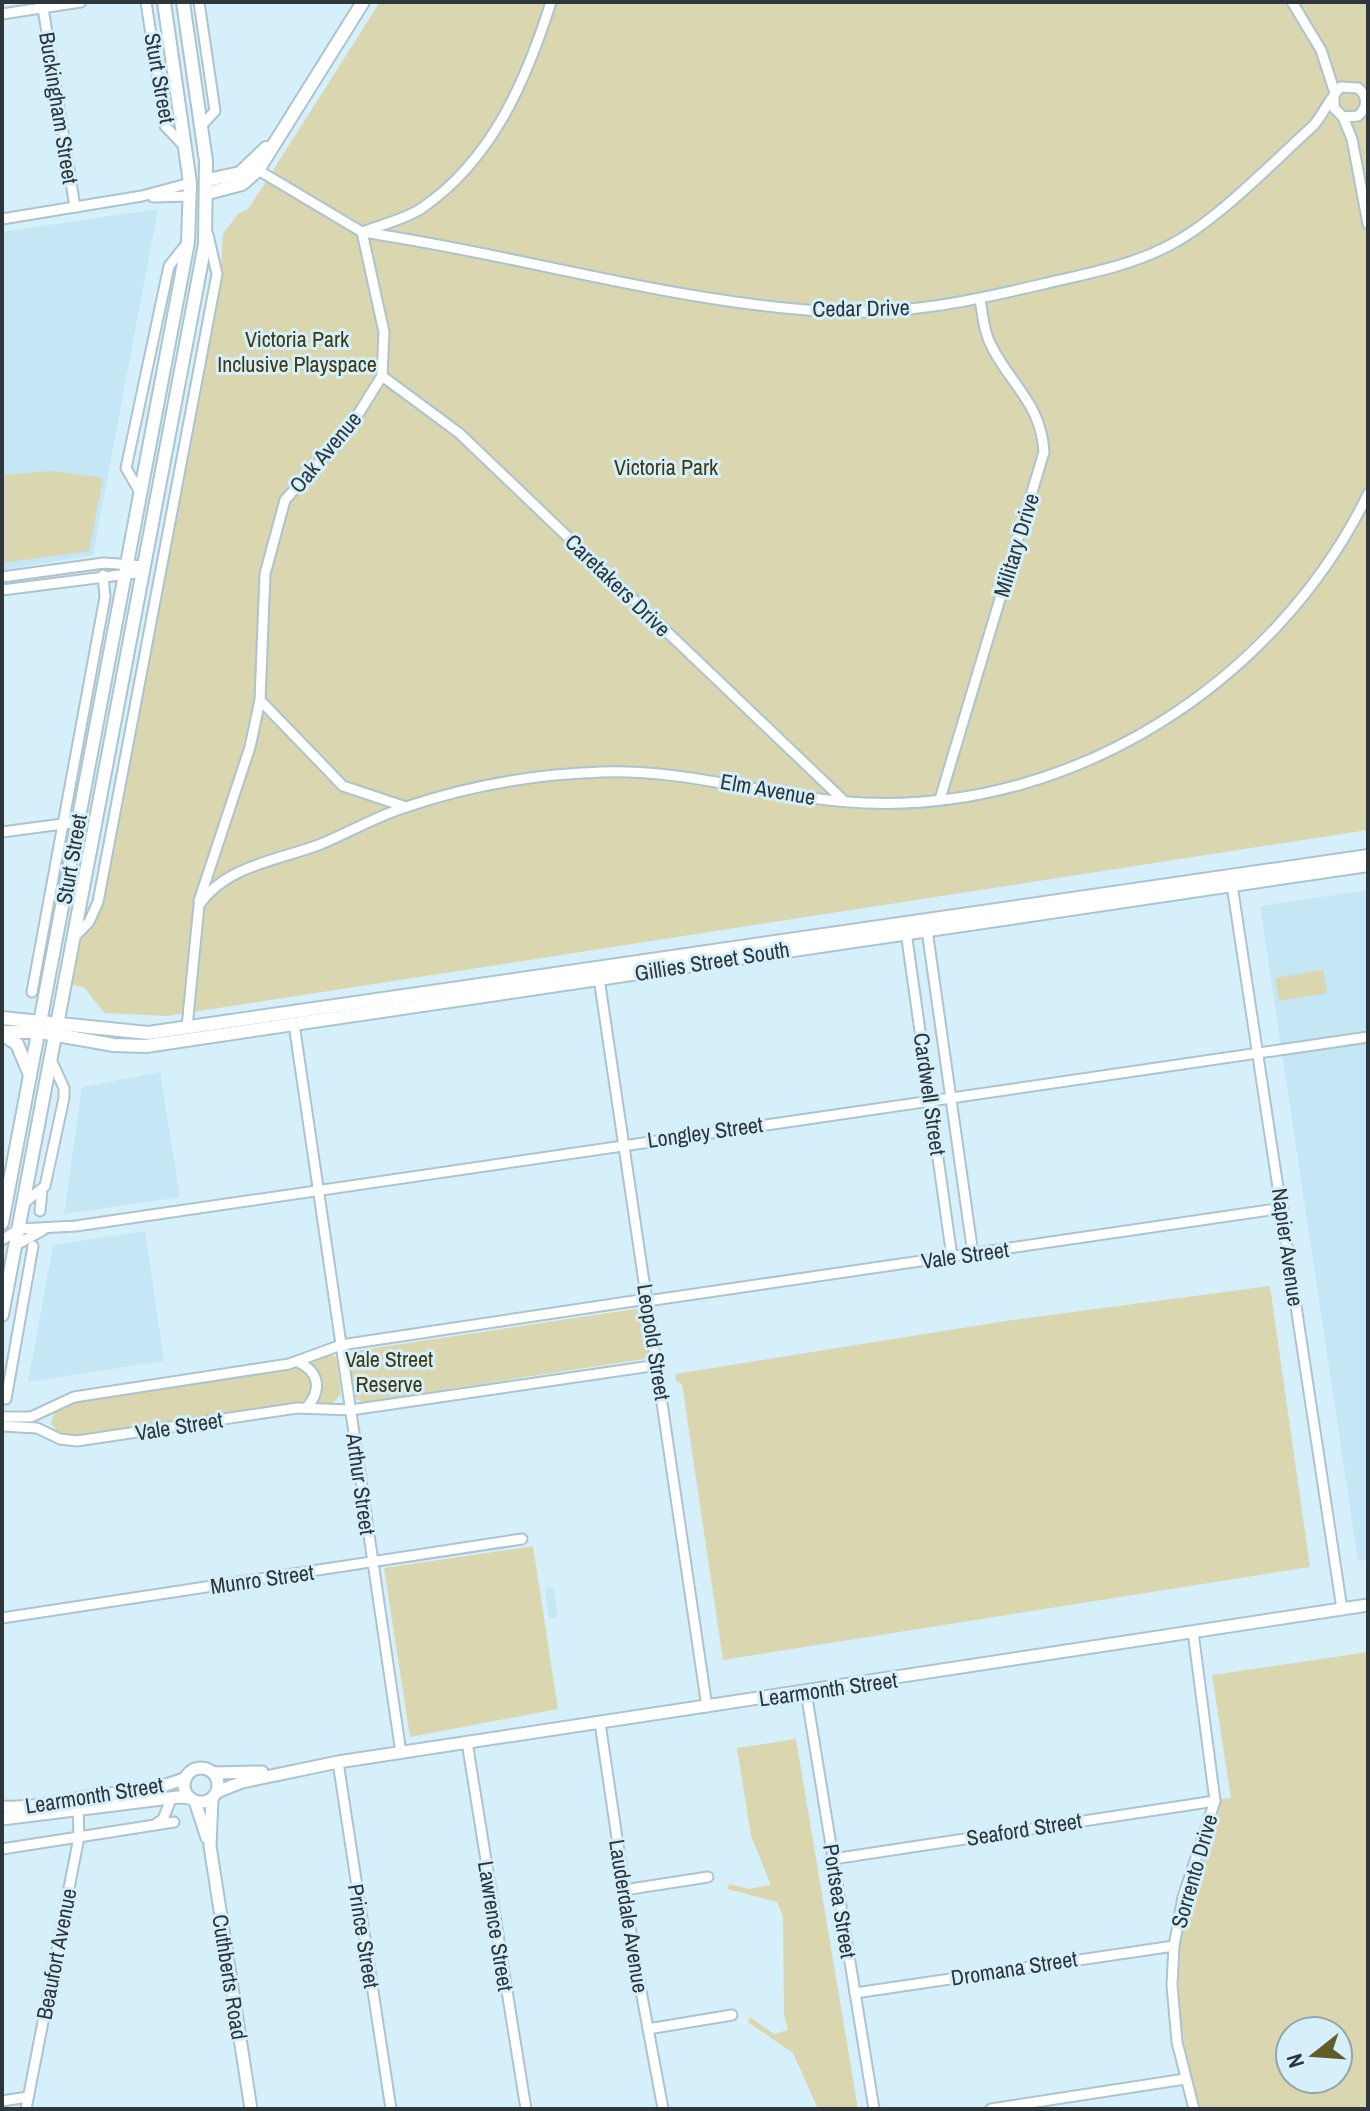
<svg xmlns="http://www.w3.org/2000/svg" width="1370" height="2111" font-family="'Archivo Narrow',sans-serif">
  <rect width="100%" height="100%" fill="#d6f0fb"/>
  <g fill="#c4e6f5">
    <polygon points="158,209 93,555 2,570 2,232"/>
    <polygon points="1368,890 1368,1559 1358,1561 1260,906"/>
    <polygon points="160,1072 180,1197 64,1214 82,1087"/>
    <polygon points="145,1231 164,1361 28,1382 53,1245"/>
    <polygon points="553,1588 558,1617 549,1618 545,1589"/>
  </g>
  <g fill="#dad6af" fill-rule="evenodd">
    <polygon points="380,2 1368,2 1368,830 167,1016 104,1013 84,987 72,985 82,936 101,910 198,393 221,265 223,234 238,214 249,208"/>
    <polygon points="52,471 103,478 89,551 2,563 2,475"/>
    <polygon points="1323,970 1327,993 1279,1001 1275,978"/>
    <polygon points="1270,1286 1310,1567 723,1660 682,1384 676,1381 675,1374 1012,1320"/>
    <polygon points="635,1309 641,1312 648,1354 644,1359 362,1402 355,1398 349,1357 355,1351"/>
    <polygon points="330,1354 336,1357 341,1394 333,1403 317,1404 322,1381 311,1363"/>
    <polygon points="290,1368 304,1370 312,1380 310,1396 297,1405 78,1437 58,1432 51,1424 54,1412 68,1402"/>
    <polygon points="533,1546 558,1709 410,1737 384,1568"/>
    <path d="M1368,1652V2109H1201C1176,2036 1170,1954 1194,1880C1203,1854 1218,1826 1221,1799L1231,1798L1212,1675ZM1290,2031H1338V2079H1290Z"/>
    <polygon points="796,1739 858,2109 818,2109 793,2053 748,2022 750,2017 774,2034 788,2030 784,2014 783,1916 777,1902 727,1889 729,1884 749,1889 771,1885 751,1836 737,1748"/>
  </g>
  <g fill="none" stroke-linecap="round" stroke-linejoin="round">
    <g stroke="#abc4ce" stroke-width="13">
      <g id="minor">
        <polyline points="146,2 165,126 186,148"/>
        <polyline points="199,2 215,111 202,125"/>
        <polyline points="1292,2 1321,50 1335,93"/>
        <polyline points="43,8 75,207"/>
        <polyline points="2,14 81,2"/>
        <polyline points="1343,117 1352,139 1368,224"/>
        <polyline points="258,170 362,232 384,332 382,376 347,432 285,500 265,574 260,700 343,786 406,807"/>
        <polyline points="153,197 190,196"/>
        <polyline points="2,219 142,196 190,183"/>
        <path d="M365,231C383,224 406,219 422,208C492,160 526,81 551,2"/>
        <path d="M362,232C515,254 666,301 821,311C896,317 971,301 1043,284C1085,274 1131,266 1170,245C1218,220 1273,162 1314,125C1324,113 1330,97 1341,87L1358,88C1368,96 1368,107 1358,116L1343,117L1334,108V98"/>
        <polyline points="382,376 459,433 842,799"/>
        <polyline points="141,494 126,468 169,266 188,242"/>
        <polyline points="2,577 104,563 145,566"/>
        <polyline points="2,590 144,572"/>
        <path d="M940,799L1044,452C1041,402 1009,384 990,343C983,329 983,314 980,300"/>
        <polyline points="2,832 78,822"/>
        <polyline points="1232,885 1342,1609"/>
        <polyline points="199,901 250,747 260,700"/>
        <polyline points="927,930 973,1254"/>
        <polyline points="906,932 952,1257"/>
        <polyline points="74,937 89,922 98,902 217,274 208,235"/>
        <polyline points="599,978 707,1707"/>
        <polyline points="32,992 105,597 103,575"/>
        <polyline points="294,1024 401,1753"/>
        <path d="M187,1027L199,905C226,865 280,860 321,844C350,832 377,816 406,807C468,786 537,774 602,772C691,769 776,799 865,803C1075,812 1277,681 1368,494"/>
        <polyline points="24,1203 45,1186 64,1098 64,1088 51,1060"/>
        <polyline points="40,1211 42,1190"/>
        <polyline points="2,1240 19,1229 76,1226 1368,1037"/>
        <polyline points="16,1245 43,1230"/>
        <polyline points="647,1301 1283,1208"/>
        <path d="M298,1362C320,1372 322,1391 306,1408"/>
        <polyline points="6,1399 33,1246"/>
        <polyline points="2,1417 31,1417 74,1397 289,1364 341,1345 647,1299"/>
        <polyline points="2,1426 37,1428 60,1439 77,1441 297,1408 351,1410 658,1365"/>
        <polyline points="2,1618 522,1539"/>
        <polyline points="1193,1632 1215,1801 1183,1897 1174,1946 1172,1985 1177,2042 1194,2109"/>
        <polyline points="806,1692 874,2109"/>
        <polyline points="600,1723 634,1953 663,2109"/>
        <polyline points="467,1742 526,2109"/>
        <polyline points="338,1762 391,2109"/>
        <polyline points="156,1824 163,1819 172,1797"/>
        <polyline points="2,1849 174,1822"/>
        <polyline points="833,1859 1215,1801"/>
        <polyline points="624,1890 708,1877"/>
        <polyline points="855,1993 1174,1946"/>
        <polyline points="648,2029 732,2015"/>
        <polyline points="2,2101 28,2097"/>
        <polyline points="26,2109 79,1837 78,1806"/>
        <polyline points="991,2109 1185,2079"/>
      </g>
    </g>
    <g stroke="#abc4ce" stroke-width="15">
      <g id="tertiary">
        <circle cx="201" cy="1785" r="17"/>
        <polyline points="213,1773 262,1772"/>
        <polyline points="217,1792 242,1782 338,1762 1368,1605"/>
        <polyline points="212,1799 210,1846 251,2109"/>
        <polyline points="195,1801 207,1838"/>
        <path d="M2,1807C36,1809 67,1799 101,1795C131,1791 157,1790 186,1778"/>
        <polyline points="2,1819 178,1797 190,1798"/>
      </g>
    </g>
    <g stroke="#abc4ce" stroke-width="16">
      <g id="secondary">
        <polyline points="208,180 240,173 266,148"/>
        <polyline points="208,193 242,184 258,170 363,2"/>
        <polyline points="2,1018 148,1033 1368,856"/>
        <polyline points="2,1032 40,1032 114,1045 146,1046 1368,865"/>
        <polyline points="2,1034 17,1044 30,1075"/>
        <polyline points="2,1223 188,242 190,183 164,2"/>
        <polyline points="2,1315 205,244 206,161 183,2"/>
      </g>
    </g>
    <use href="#minor" stroke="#fff" stroke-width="9"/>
    <use href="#tertiary" stroke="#fff" stroke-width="11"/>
    <use href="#secondary" stroke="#fff" stroke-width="12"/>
  </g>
  <g text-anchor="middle" stroke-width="6" stroke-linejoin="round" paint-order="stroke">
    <g font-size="22" fill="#2d373b" stroke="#d6f0fb">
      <text transform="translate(160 78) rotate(80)" y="8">Sturt Street</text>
      <text transform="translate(59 108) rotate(81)" y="8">Buckingham Street</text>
      <text transform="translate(861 308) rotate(-1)" y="8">Cedar Drive</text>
      <text transform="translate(325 452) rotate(-50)" y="8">Oak Avenue</text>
      <text transform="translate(1016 545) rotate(-73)" y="8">Military Drive</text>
      <text transform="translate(618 585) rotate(44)" y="8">Caretakers Drive</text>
      <text transform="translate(768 789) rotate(10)" y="8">Elm Avenue</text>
      <text transform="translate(71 859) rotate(-80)" y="8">Sturt Street</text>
      <text transform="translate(712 961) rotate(-9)" y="8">Gillies Street South</text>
      <text transform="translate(930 1094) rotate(82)" y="8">Cardwell Street</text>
      <text transform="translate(705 1132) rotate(-8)" y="8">Longley Street</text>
      <text transform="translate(1288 1247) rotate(82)" y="8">Napier Avenue</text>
      <text transform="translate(965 1255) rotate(-8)" y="8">Vale Street</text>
      <text transform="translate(654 1342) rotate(81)" y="8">Leopold Street</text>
      <text transform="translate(179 1426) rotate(-9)" y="8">Vale Street</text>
      <text transform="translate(361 1484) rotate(82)" y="8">Arthur Street</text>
      <text transform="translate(262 1579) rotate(-8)" y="8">Munro Street</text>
      <text transform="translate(828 1689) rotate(-8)" y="8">Learmonth Street</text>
      <text transform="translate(94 1795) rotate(-9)" y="8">Learmonth Street</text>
      <text transform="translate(1024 1829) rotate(-9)" y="8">Seaford Street</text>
      <text transform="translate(1194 1871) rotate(-74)" y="8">Sorrento Drive</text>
      <text transform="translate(840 1901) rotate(81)" y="8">Portsea Street</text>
      <text transform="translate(629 1916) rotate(81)" y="8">Lauderdale Avenue</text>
      <text transform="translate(496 1926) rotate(81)" y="8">Lawrence Street</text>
      <text transform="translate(364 1936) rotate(81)" y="8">Prince Street</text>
      <text transform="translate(56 1954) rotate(-79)" y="8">Beaufort Avenue</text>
      <text transform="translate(1014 1968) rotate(-9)" y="8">Dromana Street</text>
      <text transform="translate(230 1977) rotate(81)" y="8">Cuthberts Road</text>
    </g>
    <g font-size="22" fill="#3f3911" stroke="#d6f0fb">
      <text x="297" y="347">Victoria Park<tspan x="297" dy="25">Inclusive Playspace</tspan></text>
      <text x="666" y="475">Victoria Park</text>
      <text x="389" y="1367">Vale Street<tspan x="389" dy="25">Reserve</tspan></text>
    </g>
  </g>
  <rect width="1370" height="2111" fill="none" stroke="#2d373b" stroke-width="8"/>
  <g transform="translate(1314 2055) rotate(253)"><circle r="38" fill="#d6f0fb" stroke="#92a6ae" stroke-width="2"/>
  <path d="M0-6L14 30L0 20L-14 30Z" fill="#635c29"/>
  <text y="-12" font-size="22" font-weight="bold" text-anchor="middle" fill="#2d373b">N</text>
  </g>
</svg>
